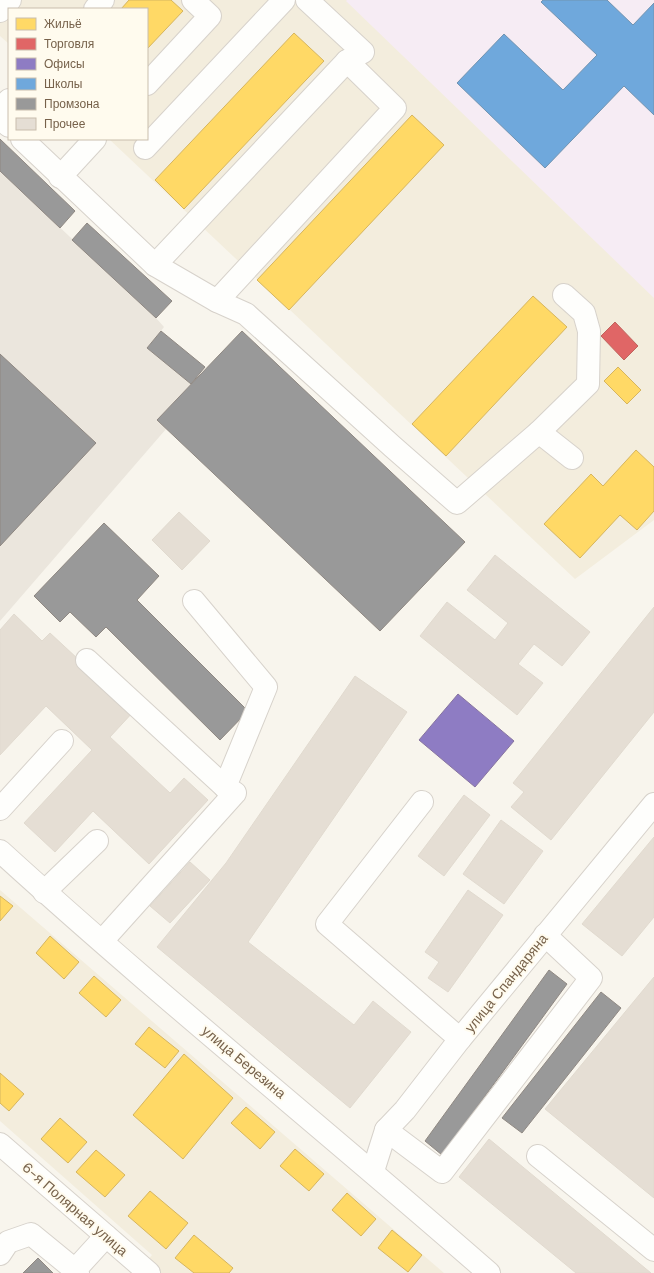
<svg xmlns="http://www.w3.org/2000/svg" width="654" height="1273" font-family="'DM Sans',sans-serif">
  <rect width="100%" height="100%" fill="#f8f5ed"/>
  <g fill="#f3eddd">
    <polygon points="0,0 654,0 654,520 575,579 109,139 147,139 147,9 9,9 9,44 0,36"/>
    <polygon points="0,890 444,1273 137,1273 152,1255 0,1121"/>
  </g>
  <polygon fill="#ebe6dd" points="0,171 156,318 164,327 147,348 191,384 158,420 166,429 0,621"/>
  <polygon fill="#f6ecf4" points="347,0 654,0 654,298 346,1"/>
  <g fill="#ffd966" stroke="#d6b55e">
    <polygon points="129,0 171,0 183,11 147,49 147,9 121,9"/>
    <polygon points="294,33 324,61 184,209 155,180"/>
    <polygon points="412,115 444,145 289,310 257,280"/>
    <polygon points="533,296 567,327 446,456 412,424"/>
    <polygon points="618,367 641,390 627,404 604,381"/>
    <polygon points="636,450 654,467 654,511 637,530 620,515 580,558 544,524 591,474 603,486"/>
    <polygon points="0,896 13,906 0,921"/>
    <polygon points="50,936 79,962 64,979 36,953"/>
    <polygon points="94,976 121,1000 106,1017 79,993"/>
    <polygon points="149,1027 179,1051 165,1068 135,1044"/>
    <polygon points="184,1054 233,1098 183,1159 133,1115"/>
    <polygon points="0,1073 24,1094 9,1111 0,1103"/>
    <polygon points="246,1107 275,1132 260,1149 231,1123"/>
    <polygon points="60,1118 87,1142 68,1163 41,1139"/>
    <polygon points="295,1149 324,1174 309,1191 280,1166"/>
    <polygon points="96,1150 125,1175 105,1197 76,1172"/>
    <polygon points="150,1191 188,1223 166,1249 128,1216"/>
    <polygon points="347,1193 376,1219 361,1236 332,1210"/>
    <polygon points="392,1230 422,1255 408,1272 378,1248"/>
    <polygon points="194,1235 233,1268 229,1273 194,1273 175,1258"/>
  </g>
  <polygon fill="#e06666" stroke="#c0655e" points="615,322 638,346 624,360 601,336"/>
  <polygon fill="#8e7cc3" stroke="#87749f" points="458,694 514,741 475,787 419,740"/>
  <polygon fill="#6fa8dc" stroke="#7193b0" points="543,0 607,0 633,25 654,3 654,115 624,86 545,168 457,83 504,34 563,90 597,55 541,2"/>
  <g fill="#999" stroke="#8f8882">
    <polygon points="0,139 75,211 60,228 0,171"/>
    <polygon points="87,223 172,301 156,318 72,240"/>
    <polygon points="161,331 205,367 191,384 147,348"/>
    <polygon points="242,331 465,542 380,631 157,420"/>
    <polygon points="0,354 96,443 0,546"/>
    <polygon points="104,523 159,576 137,600 248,711 220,740 106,627 96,637 70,612 60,622 34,596"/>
    <polygon points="549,970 567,984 442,1155 425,1141"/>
    <polygon points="601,992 621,1008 522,1133 502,1118"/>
    <polygon points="38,1258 53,1273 23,1273"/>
  </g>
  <g fill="#e5ded4" stroke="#e1dacf">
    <polygon points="179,512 210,541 182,570 152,540"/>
    <polygon points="495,555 590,632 562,666 534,644 518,664 543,683 517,715 420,636 447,602 495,640 508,623 467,590"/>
    <polygon points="654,607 654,712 551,840 511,807 524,792 513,783"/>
    <polygon points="14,614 42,641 50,633 134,711 110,737 170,793 184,778 208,800 149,864 93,811 55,852 24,823 92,750 46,706 0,755 0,630"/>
    <polygon points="355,676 407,712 248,942 354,1025 373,1001 411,1032 350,1108 157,947 226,863"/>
    <polygon points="464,795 490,815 444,876 418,856"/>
    <polygon points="501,820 543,851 504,904 463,874"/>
    <polygon points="654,837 654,917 622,956 582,924"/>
    <polygon points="190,862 210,880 170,923 150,906"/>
    <polygon points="468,890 503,915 448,992 428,978 439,962 425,952"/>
    <polygon points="654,977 654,1198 545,1109"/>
    <polygon points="489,1139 651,1273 576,1273 459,1177"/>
  </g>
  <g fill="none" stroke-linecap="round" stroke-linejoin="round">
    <g stroke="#d7d2cb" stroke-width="24">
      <g id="minor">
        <polyline points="95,9 103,0"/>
        <polyline points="0,11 10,0"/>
        <polyline points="147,84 210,16 193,0"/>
        <polyline points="0,109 9,100"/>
        <polyline points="0,118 9,126"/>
        <polyline points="22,139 155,265 217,301 246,314 393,447 457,503 539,432 572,458"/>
        <polyline points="145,148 284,0"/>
        <polyline points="60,177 95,139"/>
        <polyline points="155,265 347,61"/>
        <polyline points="217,301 395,108 347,61 363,52 307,0"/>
        <polyline points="539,432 588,384 589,331 584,313 564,295"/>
        <polyline points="194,601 266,687 225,787"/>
        <polyline points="87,660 225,787 235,793 102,941"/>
        <polyline points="422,802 327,924 460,1039"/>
        <polyline points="0,809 62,741"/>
        <path d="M0,851C159,996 327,1131 489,1273"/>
        <polyline points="44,892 97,841"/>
        <polyline points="386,1130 442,1172 591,978 545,935"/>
        <polyline points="0,1144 149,1273"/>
        <polyline points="538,1156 654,1250"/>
        <polyline points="373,1171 386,1130 405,1110 460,1039 654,804"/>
        <polyline points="0,1254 8,1242 31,1234 75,1270"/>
        <polyline points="78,1273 75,1270 106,1236"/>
      </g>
    </g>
    <use href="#minor" stroke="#fefefc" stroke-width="22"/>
  </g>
  <g text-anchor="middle" stroke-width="4" stroke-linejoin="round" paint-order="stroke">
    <g font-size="14" fill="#77624b" stroke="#fffbee">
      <text transform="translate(506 983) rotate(-51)" y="5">улица Спандаряна</text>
      <text transform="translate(244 1062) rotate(40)" y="5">улица Березина</text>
      <text transform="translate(75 1209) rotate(41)" y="5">6-я Полярная улица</text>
    </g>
  </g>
  <rect x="8" y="8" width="140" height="132" fill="#fffbee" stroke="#c9bead"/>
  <rect x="16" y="18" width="20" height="12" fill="#ffd966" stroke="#c9bead"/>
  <text x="44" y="28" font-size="12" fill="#77624b">Жильё</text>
  <rect x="16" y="38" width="20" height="12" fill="#e06666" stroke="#c9bead"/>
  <text x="44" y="48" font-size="12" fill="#77624b">Торговля</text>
  <rect x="16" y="58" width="20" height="12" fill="#8e7cc3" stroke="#c9bead"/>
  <text x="44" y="68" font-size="12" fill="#77624b">Офисы</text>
  <rect x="16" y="78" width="20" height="12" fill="#6fa8dc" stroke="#c9bead"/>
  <text x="44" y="88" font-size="12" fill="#77624b">Школы</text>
  <rect x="16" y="98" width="20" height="12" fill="#999999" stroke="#c9bead"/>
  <text x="44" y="108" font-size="12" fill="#77624b">Промзона</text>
  <rect x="16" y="118" width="20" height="12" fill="#e5ded4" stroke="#c9bead"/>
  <text x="44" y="128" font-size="12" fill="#77624b">Прочее</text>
</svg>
